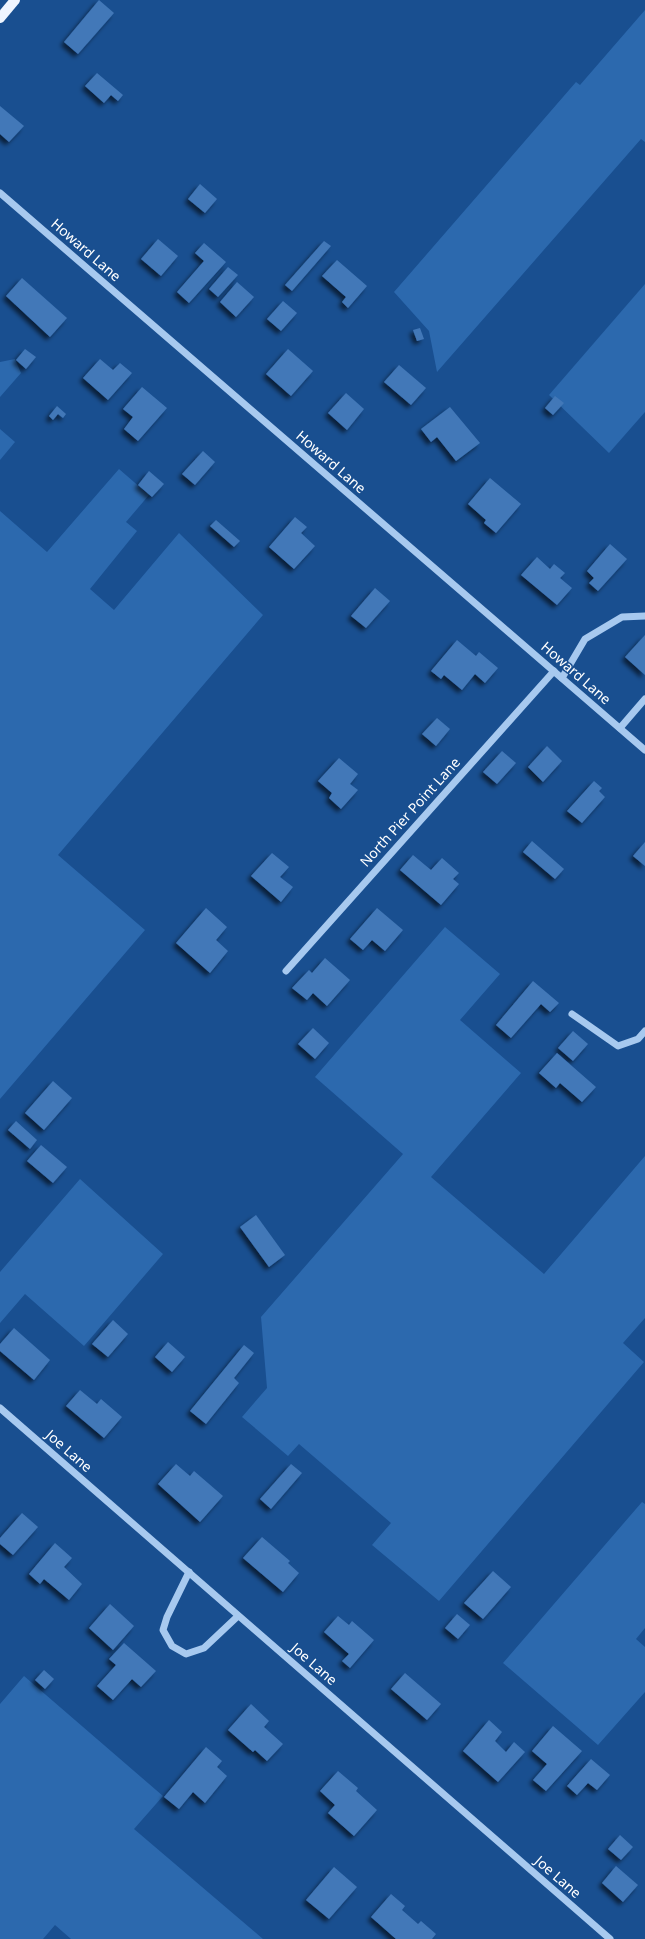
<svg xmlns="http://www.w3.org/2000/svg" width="645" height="1939" font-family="'Noto Sans',sans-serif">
  <defs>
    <filter id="shadow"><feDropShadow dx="-3.5" dy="3.5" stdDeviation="2" flood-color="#0009"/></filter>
  </defs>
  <rect width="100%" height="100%" fill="#194f90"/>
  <g fill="#2c69ae">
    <polygon points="645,10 645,142 641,139 437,372 429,331 394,292 576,82 580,85"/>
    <polygon points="645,284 645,412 609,453 549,395"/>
    <polygon points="15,359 21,373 0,397 0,362"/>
    <polygon points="0,429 15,442 0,460"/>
    <polygon points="119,469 149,495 126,522 137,531 90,589 114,610 179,533 263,615 58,855 145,930 0,1099 0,511 47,552"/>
    <polygon points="445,927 500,974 460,1020 521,1073 431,1177 544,1274 645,1156 645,1318 623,1343 644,1362 439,1601 372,1545 391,1523 299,1444 288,1456 242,1417 267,1388 261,1317 403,1154 315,1077"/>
    <polygon points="80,1179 163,1254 84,1346 25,1294 0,1323 0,1272"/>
    <polygon points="642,1502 645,1504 645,1628 636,1639 645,1647 645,1692 598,1745 503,1663"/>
    <polygon points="24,1676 163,1796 134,1829 263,1939 71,1939 55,1925 43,1939 0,1939 0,1704"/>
  </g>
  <g fill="#4278b8" filter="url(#shadow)">
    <polygon points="99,0 114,13 78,54 64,42"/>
    <polygon points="97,73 123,95 118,101 111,95 104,103 85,86"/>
    <polygon points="0,106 24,126 9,142 0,134"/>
    <polygon points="200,184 217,199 205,213 188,199"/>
    <polygon points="158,239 178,256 161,276 141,259"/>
    <polygon points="324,241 331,246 292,291 285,285"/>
    <polygon points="204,243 226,262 189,303 177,292 204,261 195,253"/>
    <polygon points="337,260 367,286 348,308 342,302 346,297 322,276"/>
    <polygon points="228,267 238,275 218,297 209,289"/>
    <polygon points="22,278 67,318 50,337 6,296"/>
    <polygon points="237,282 254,297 236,317 220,302"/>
    <polygon points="283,301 297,313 281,331 267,319"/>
    <polygon points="420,328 424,339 417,341 413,330"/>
    <polygon points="25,349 36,357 26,369 16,360"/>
    <polygon points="288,349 313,371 291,396 266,374"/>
    <polygon points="100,359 113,370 120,363 132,373 108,400 83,378"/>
    <polygon points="399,365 426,388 411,405 384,382"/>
    <polygon points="142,387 167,408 138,441 124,429 133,417 123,409"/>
    <polygon points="346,393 364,409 347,430 328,413"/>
    <polygon points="555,396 564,403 553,415 545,408"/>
    <polygon points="57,406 66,414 63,418 58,414 53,420 49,416"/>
    <polygon points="450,407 480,443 456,461 437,437 431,442 421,429"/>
    <polygon points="203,451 215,462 195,485 182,474"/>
    <polygon points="149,471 164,484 152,497 138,485"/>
    <polygon points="490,478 521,504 496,533 484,523 486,520 468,504"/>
    <polygon points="295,517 307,527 301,533 315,546 294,569 269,547"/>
    <polygon points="216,520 240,541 234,547 210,526"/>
    <polygon points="610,544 627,559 598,591 589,583 594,578 587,571"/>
    <polygon points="537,557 550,569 554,564 565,573 560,578 572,588 557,605 521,575"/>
    <polygon points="375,588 390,601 366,628 351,616"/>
    <polygon points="645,635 645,675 625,657"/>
    <polygon points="457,640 476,656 479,652 498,668 485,683 475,674 462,690 444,675 441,679 431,671"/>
    <polygon points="437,718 450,729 436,746 422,734"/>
    <polygon points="547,746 562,761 543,782 528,767"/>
    <polygon points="502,751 516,763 497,784 483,772"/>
    <polygon points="339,758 358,774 350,784 358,790 341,809 329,798 332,793 318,781"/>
    <polygon points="594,781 602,788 599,791 605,797 582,823 567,811"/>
    <polygon points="532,841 564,869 555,879 523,852"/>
    <polygon points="645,842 645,866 633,856"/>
    <polygon points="272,853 289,867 280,877 293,887 281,902 251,876"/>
    <polygon points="413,855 431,870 442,858 459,873 453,879 459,884 441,905 400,870"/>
    <polygon points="206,908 227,927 216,940 228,951 210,973 176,943"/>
    <polygon points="377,908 403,930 385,951 372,940 363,950 350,939"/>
    <polygon points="325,958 350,980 327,1006 313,993 307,1000 292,988 309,970 312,973"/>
    <polygon points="533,981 559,1003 550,1012 541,1004 511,1038 496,1025"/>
    <polygon points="313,1028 329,1043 315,1059 298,1044"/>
    <polygon points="573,1031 588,1044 573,1061 558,1048"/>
    <polygon points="557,1053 596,1087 582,1102 560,1083 556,1088 539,1073"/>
    <polygon points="53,1081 72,1098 44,1130 25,1113"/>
    <polygon points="16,1121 37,1140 30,1149 8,1130"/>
    <polygon points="41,1145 67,1167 53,1183 27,1161"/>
    <polygon points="256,1215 285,1255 269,1267 240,1227"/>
    <polygon points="113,1320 128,1334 108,1357 92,1344"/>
    <polygon points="14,1328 50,1360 34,1380 0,1351 0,1344"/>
    <polygon points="168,1342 185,1357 172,1372 155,1357"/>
    <polygon points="244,1345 254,1353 234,1378 239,1383 206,1424 190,1411"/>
    <polygon points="80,1390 97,1404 101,1399 122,1417 104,1438 66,1406"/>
    <polygon points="176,1464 190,1476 194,1471 223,1496 200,1522 158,1484"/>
    <polygon points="291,1464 302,1473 271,1509 260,1499"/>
    <polygon points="22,1513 38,1527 13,1555 0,1544 0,1538"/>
    <polygon points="262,1537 290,1561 288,1563 299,1573 283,1592 243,1558"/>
    <polygon points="55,1543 72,1558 64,1567 82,1584 69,1600 44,1579 40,1584 29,1574"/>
    <polygon points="493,1571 511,1587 483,1619 464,1603"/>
    <polygon points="110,1604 134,1626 113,1650 89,1628"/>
    <polygon points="457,1614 470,1625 458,1639 445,1628"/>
    <polygon points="338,1616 349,1625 352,1621 374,1640 350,1668 342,1661 349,1654 324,1632"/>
    <polygon points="124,1643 156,1671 141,1687 132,1679 113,1700 97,1686 116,1665 109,1659"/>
    <polygon points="44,1670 54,1679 45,1689 35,1680"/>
    <polygon points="405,1673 441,1704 427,1720 391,1689"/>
    <polygon points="251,1704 269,1721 264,1727 283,1744 267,1761 255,1750 253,1752 228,1730"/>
    <polygon points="489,1720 502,1732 495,1741 506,1752 514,1742 525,1752 498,1782 463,1751"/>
    <polygon points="553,1726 582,1751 546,1791 533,1780 547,1764 532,1751"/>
    <polygon points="206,1747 222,1761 217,1767 227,1776 205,1803 193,1792 179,1809 164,1797"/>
    <polygon points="591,1759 610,1775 597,1790 588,1783 577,1795 567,1786"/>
    <polygon points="338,1771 358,1788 356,1791 377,1810 354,1836 328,1813 335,1805 320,1791"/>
    <polygon points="620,1835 633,1847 621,1860 608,1849"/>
    <polygon points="616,1866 638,1885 623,1902 602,1883"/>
    <polygon points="334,1867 357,1887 329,1919 306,1900"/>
    <polygon points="391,1894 405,1906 402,1910 418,1924 421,1921 436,1934 432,1939 396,1939 371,1917"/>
  </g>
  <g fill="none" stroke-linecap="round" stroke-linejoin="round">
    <g stroke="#a7c9ef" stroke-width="7">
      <polyline points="0,193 645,750"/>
      <polyline points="562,678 585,639 622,617 645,616"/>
      <polyline points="620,728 645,699"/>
      <polyline points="286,971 554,671"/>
      <polyline points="572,1014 618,1046 638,1039 645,1031"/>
      <polyline points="0,1408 610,1939"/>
      <polyline points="189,1572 167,1617 163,1630 172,1646 186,1654 204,1648 238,1616"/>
    </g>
    <polyline stroke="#eff5ff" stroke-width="10" points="0,18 15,0"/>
  </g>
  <g text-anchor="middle" stroke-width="3" stroke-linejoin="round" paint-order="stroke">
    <g font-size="14" fill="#fff" stroke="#194f90">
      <text transform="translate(86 250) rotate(41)" y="5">Howard Lane</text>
      <text transform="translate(331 462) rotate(41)" y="5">Howard Lane</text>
      <text transform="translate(576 673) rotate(41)" y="5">Howard Lane</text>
      <text transform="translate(410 812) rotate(-48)" y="5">North Pier Point Lane</text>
      <text transform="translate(69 1451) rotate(41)" y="5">Joe Lane</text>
      <text transform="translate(314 1664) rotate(41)" y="5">Joe Lane</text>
      <text transform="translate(558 1877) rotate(41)" y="5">Joe Lane</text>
    </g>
  </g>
</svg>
